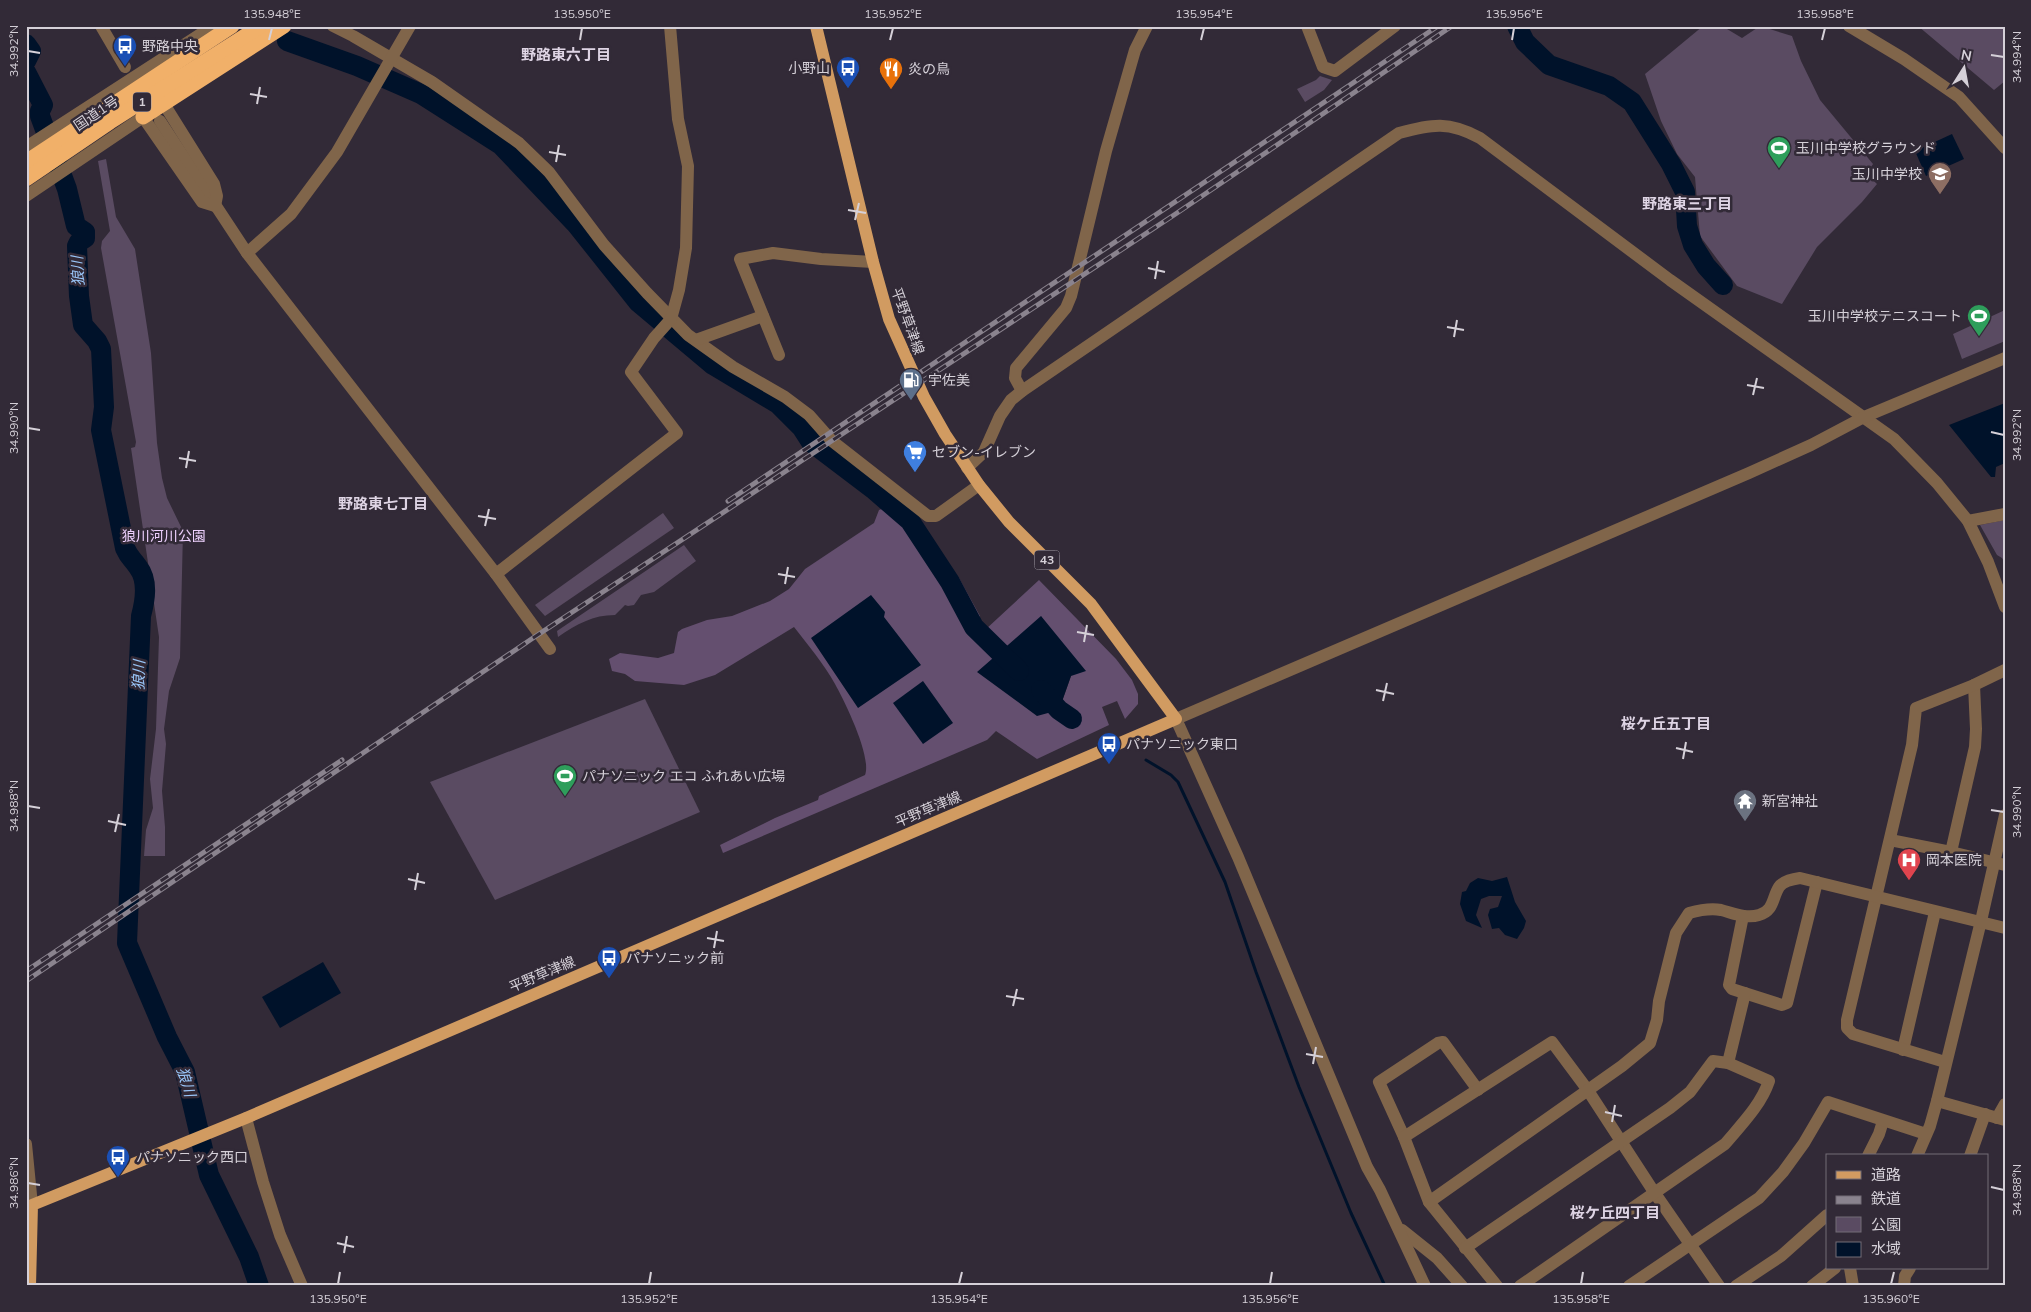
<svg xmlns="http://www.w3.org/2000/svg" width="2031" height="1312" font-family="Mulish,'Noto Sans JP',sans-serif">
  <rect width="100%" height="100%" fill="#322a37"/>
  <g fill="#5a4b62">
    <polygon points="1703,26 1722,26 1742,38 1760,26 1792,36 1801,61 1820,100 1873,164 1867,174 1877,184 1862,202 1817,247 1782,304 1737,286 1700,236 1695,177 1677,154 1661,121 1645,74"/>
    <polygon points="1918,26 2005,26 2005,81 1994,90"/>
    <polygon points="1320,76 1332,80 1324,90 1305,102 1297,89 1316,80"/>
    <polygon points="106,159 116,217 135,249 151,353 157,443 162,478 167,498 183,531 180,658 169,691 164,729 166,744 162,791 165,827 165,856 144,856 146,830 153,808 150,779 156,729 159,637 131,448 135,447 136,442 101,248 102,241 110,231 98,161"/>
    <polygon points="2005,310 2005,341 1962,359 1953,334"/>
    <polygon points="663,513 674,528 545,616 535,605"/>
    <polygon points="2005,520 2005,563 2002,558 1997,555 1980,525"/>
    <path d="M684,545L696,561L654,592L641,595L634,605L628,606L625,605L615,615C593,615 577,624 558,637L557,631Z"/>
    <polygon points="645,699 700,812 495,900 430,782"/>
  </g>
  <path fill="#644f6f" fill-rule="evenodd" d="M887,507L902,519L948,585L959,578L980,616L976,623L985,630L1039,580L1116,659L1132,680L1138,694V704L1125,719L1117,701L1102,707L1109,725L1037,759L996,731L987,740L723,853L720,845L775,818L818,800L819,796L865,775C872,757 845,702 835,684C824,664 808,645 794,627L715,675L684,685L635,681L625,674L612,671L609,659L620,653L658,658L674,653L678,632L682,629L707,620L732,616L770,601L789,589L805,569L874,523L879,510ZM1041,616L1071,676L1059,710Z"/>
  <g fill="#00122a">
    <polygon points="1952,134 1964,159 1926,176 1915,151"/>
    <polygon points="2005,403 2005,463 1996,467 1995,477 1991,477 1949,425"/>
    <polygon points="871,595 885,612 884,617 921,665 858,708 811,638"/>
    <polygon points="1041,616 1086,671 1071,676 1059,710 1037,716 977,672"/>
    <polygon points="923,681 953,723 923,744 893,703"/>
    <polygon points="1507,877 1515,902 1526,921 1524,928 1517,939 1505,935 1499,928 1492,929 1488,915 1490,909 1498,907 1502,896 1489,896 1481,899 1476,915 1482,928 1466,921 1460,904 1462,892 1466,891 1470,883 1478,878 1492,881"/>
    <polygon points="323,962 341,993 280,1028 262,997"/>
  </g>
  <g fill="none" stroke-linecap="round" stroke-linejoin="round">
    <polyline stroke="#00122a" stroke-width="3" points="1146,760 1171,775 1178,782 1225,882 1256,972 1299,1087 1351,1213 1385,1286"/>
    <g stroke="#00122a" stroke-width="20">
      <polyline points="1517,26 1525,42 1549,65 1609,86 1632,102 1671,164 1685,192 1687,226 1693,245 1706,266 1723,285"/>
      <polyline points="287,41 357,66 421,94 501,145 576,224 638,302 713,365 778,404 802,428 811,442 873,489 910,521 950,582 974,627 1019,671"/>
      <polyline points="26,44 31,51 26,61"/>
      <path d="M26,72L43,105L40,111V116L67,189L76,226L85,232V238L79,242L77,246L79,296L83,325L97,341L101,349L104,407L101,430L125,548C130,559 132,558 138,567C149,581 145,601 141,616L127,943L167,1037L185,1072L209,1175L249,1257L259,1286"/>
      <polyline points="1041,690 1059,710 1072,719"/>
    </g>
    <g stroke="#80654a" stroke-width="12">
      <polyline points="101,26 125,67"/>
      <polyline points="333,26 353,36 432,82 519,143 549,172 604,245 647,293 688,335 733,367 785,397 809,415 832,441 928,516 936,516 979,485"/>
      <polyline points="1307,26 1323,67 1335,71 1395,26"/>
      <polyline points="1849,26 1904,59 1959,97 2005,148"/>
      <polyline points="160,121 247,253 496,574 550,649"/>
      <polyline points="26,147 213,26"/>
      <polyline points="26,196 143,117 202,202 215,206 217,196 214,184 164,104"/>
      <polyline points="247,253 291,214 337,152 410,26"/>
      <polyline points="696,340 763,316"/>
      <polyline points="779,355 740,259 773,253 821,259 873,262"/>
      <polyline points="1022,391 1015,378 1016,368 1066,308 1071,296 1106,151 1135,50 1147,26"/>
      <path d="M967,468L984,452L1000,416L1011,400L1022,391L1399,133C1432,124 1449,121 1480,138L1670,280L1894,439L1937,483L1968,521L1988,562L2005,607"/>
      <polyline points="1968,521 2005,514"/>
      <polyline points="496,574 677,433 631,372 654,338 671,319 679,290 686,248 688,166 678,119 670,26"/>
      <polyline points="1974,685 1976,729 1975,747 1951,852 2005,865"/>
      <polyline points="1890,840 1951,852"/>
      <polyline points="1743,916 1729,985 1732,989 1782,1005 1787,1003 1817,882"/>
      <polyline points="1903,1050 1935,912"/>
      <polyline points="1945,1062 1853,1034 1847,1028 1847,1020 1912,745 1916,708 1974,685 2005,670"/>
      <polyline points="1728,1063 1745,993"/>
      <polyline points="1478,1090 1443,1042 1438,1043 1379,1082 1404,1137 1429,1202 1497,1286"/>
      <polyline points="1937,1101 2005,1120"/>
      <polyline points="246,1118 263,1182 280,1235 302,1286"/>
      <polyline points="1997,1118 2005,1104"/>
      <polyline points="1404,1137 1552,1042 1587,1089 1654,1192 1719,1286"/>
      <polyline points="26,1144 32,1205 26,1207"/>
      <polyline points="1868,1156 1879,1134 1883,1121"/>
      <polyline points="1917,1156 1930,1126 1937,1101 1981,921 2005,815"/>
      <polyline points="1970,1156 1985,1114"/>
      <path d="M1429,1202L1622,1066L1650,1043L1657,1020L1659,1001L1676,933L1689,913C1700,910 1710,908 1721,910C1733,913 1746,919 1759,915C1774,911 1772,898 1779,887C1783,881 1793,879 1800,878L2005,928"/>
      <polyline points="1402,1230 1437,1258 1462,1286"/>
      <path d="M1465,1248L1670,1108L1690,1092L1713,1061L1728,1063L1769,1081C1761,1105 1741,1125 1725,1144L1520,1286"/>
      <polyline points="1850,1268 1853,1286"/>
      <polyline points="1425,1286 1380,1190 1367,1167 1238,857 1176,719 1749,473 1811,445 1864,417 2005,358"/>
      <polyline points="1629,1286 1759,1198 1783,1172 1804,1143 1828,1102 1926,1134"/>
      <polyline points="1736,1286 1781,1256 1827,1215"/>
      <polyline points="1812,1286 1835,1268"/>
      <polyline points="1904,1286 1905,1276 1910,1268"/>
    </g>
    <polyline stroke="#d19b61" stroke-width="12" points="30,1286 32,1205 246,1118 1176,719 1091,604 1009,522 979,485 945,434 924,397 889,319 873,262 816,26"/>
    <polyline stroke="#f1b069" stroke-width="15" points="143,117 284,26"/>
    <g stroke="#8a838e" stroke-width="5">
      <g id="rail">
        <polyline points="728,501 1438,26"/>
        <polyline points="26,971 342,760"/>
        <polyline points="26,981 533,638 1177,213 1452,26"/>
      </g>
    </g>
    <use href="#rail" stroke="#322a37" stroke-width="3" stroke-dasharray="9" stroke-linecap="butt"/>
    <g stroke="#f1b069" stroke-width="15">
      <polyline points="26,162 232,26"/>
      <polyline points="26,179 110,122 259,27"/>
    </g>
  </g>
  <path fill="none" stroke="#d5d0d8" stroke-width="2" d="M269,40L272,28M580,40L582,28M890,40L893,28M1201,40L1204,28M1512,40L1514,28M1822,40L1825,28M28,51L40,53M1991,55L2004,57M250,94L267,97M257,104L260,87M549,152L566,155M556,162L559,145M848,210L866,213M855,220L859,203M1148,268L1165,272M1155,279L1158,261M1447,327L1464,330M1454,337L1457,320M1747,385L1764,388M1753,395L1757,378M28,428L40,430M1991,432L2004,435M179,458L196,461M186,468L189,451M478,516L496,519M485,526L489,509M778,574L795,577M785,584L788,567M1077,632L1094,635M1084,642L1087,625M1376,690L1394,694M1383,701L1387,683M1676,748L1693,752M1683,759L1686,742M28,806L40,808M1991,810L2004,812M108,821L126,825M115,832L119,814M408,879L425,883M415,890L418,873M707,938L724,941M714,948L717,931M1006,996L1024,999M1013,1006L1017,989M1306,1054L1323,1057M1313,1064L1316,1047M1605,1112L1622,1116M1612,1122L1615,1105M28,1183L40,1185M1991,1187L2004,1190M337,1243L354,1247M344,1253L347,1236M338,1284L340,1272M649,1284L651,1272M959,1284L962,1272M1270,1284L1272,1272M1581,1284L1583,1272M1891,1284L1894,1272"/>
  <defs>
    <g id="bus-pin" transform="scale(1.25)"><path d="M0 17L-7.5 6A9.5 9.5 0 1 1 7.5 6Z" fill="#1a4fb4" stroke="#322a37"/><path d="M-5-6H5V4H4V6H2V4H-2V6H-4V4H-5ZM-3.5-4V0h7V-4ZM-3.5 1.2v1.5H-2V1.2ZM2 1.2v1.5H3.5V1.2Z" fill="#fff"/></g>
    <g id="restaurant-pin" transform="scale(1.25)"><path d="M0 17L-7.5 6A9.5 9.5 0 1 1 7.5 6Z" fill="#e8710a" stroke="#322a37"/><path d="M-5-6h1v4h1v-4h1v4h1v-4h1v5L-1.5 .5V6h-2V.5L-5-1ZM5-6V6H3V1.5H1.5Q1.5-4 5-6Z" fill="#fff"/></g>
    <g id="stadium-pin" transform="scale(1.25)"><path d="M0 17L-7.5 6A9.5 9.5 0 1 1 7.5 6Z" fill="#2e9e5b" stroke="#322a37"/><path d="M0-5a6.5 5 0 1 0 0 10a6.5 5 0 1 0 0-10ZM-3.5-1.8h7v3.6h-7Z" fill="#fff"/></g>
    <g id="school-pin" transform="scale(1.25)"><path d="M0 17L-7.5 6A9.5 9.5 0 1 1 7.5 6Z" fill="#8d6e63" stroke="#322a37"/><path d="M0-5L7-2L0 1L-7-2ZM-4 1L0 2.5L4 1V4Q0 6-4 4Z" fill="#fff"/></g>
    <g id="fuel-pin" transform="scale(1.25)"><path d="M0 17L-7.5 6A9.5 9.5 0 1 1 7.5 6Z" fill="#5c6f8a" stroke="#322a37"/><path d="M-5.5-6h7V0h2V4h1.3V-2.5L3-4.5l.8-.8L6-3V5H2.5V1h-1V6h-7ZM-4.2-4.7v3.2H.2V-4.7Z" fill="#fff"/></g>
    <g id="supermarket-pin" transform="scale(1.25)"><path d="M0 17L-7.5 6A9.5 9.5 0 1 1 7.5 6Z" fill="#3f7fe0" stroke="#322a37"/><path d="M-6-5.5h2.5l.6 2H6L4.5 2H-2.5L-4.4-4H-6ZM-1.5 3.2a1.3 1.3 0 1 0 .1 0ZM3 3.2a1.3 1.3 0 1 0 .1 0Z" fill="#fff"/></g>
    <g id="temple-pin" transform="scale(1.25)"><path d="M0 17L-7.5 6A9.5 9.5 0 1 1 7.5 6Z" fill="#6b7280" stroke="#322a37"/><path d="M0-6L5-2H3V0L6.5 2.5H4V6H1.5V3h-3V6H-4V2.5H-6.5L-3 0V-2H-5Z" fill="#fff"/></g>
    <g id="hospital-pin" transform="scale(1.25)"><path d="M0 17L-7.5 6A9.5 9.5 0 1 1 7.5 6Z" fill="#e0444e" stroke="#322a37"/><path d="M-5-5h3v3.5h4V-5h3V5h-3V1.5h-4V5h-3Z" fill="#fff"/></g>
  </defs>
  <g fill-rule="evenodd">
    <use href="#bus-pin" x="125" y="46"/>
    <use href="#bus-pin" x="848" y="68"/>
    <use href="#restaurant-pin" x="891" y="69"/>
    <use href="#stadium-pin" x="1779" y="148"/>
    <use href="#school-pin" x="1940" y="174"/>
    <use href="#stadium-pin" x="1979" y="316"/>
    <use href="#fuel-pin" x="911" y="380"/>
    <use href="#supermarket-pin" x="915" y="452"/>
    <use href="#bus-pin" x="1109" y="744"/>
    <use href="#stadium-pin" x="565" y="776"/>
    <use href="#temple-pin" x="1745" y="801"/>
    <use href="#hospital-pin" x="1909" y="860"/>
    <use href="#bus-pin" x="609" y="958"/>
    <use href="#bus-pin" x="118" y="1157"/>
  </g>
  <g text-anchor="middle" stroke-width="5" stroke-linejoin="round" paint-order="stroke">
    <g fill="#322a37" stroke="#a49ea8" stroke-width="1">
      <rect x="133" y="92.5" width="18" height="19" rx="4"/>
      <rect x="1034.5" y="550.5" width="25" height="19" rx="4"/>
    </g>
    <g font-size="12" font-weight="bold" fill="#d5d0d8">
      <text x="142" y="106">1</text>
      <text x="1047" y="564">43</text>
    </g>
    <g font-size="14" fill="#d5d0d8" stroke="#322a37" text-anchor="start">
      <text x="142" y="51">野路中央</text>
      <text x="830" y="73" text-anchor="end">小野山</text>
      <text x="908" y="74">炎の鳥</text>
      <text x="1796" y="153">玉川中学校グラウンド</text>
      <text x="1922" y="179" text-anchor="end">玉川中学校</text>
      <text x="1962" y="321" text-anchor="end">玉川中学校テニスコート</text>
      <text x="928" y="385">宇佐美</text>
      <text x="932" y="457">セブン-イレブン</text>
      <text x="1126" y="749">パナソニック東口</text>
      <text x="582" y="781">パナソニック エコ ふれあい広場</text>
      <text x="1762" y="806">新宮神社</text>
      <text x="1926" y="865">岡本医院</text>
      <text x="626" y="963">パナソニック前</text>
      <text x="136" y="1162">パナソニック西口</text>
    </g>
    <g font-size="14" fill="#d5d0d8" stroke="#322a37">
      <text transform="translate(96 113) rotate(-34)" y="5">国道1号</text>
      <text transform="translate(908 321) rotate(70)" y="5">平野草津線</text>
      <text transform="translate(928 809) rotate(-23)" y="5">平野草津線</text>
      <text transform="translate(542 974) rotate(-23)" y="5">平野草津線</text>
    </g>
    <g font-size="14" fill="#edd0fd" stroke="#322a37">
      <text x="164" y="541">狼川河川公園</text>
    </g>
    <g font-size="15" font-weight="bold" fill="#ded4e4" stroke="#322a37">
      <text x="566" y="60">野路東六丁目</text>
      <text x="1687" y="209">野路東三丁目</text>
      <text x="383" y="509">野路東七丁目</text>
      <text x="1666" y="729">桜ケ丘五丁目</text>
      <text x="1615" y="1218">桜ケ丘四丁目</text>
    </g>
    <g font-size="15" font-style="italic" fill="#99c5f8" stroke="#322a37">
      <text transform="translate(78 271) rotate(-93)" y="5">狼川</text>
      <text transform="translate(139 675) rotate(-88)" y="5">狼川</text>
      <text transform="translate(186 1082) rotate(73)" y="5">狼川</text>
    </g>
  </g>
  <rect width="2031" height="1312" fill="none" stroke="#322a37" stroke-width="55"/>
  <rect x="1826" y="1154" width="162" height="115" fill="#322a37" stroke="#736c77"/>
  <rect x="1836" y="1171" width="25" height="8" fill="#d19b61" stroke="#736c77"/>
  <text x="1871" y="1180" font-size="15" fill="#d5d0d8">道路</text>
  <rect x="1836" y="1196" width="25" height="8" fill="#8a838e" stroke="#736c77"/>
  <text x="1871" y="1204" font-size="15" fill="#d5d0d8">鉄道</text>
  <rect x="1836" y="1217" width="25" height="15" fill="#5a4b62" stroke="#736c77"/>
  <text x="1871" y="1230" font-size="15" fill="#d5d0d8">公園</text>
  <rect x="1836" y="1242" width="25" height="15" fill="#00122a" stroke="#736c77"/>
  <text x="1871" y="1254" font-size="15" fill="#d5d0d8">水域</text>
  <g transform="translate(1964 68) rotate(11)" stroke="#322a37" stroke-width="4" paint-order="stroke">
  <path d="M0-4L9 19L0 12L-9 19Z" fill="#d5d0d8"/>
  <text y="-8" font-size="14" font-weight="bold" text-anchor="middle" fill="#d5d0d8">N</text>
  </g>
  <rect x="28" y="28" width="1976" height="1256" fill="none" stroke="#d5d0d8" stroke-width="2"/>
  <g font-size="12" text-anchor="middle" fill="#d5d0d8">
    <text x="272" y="18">135.948°E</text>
    <text x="582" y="18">135.950°E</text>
    <text x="893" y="18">135.952°E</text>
    <text x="1204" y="18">135.954°E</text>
    <text x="1514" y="18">135.956°E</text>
    <text x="1825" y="18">135.958°E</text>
    <text transform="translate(14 51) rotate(-90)" y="4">34.992°N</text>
    <text transform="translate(2017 57) rotate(-90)" y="4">34.994°N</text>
    <text transform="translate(14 428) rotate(-90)" y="4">34.990°N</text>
    <text transform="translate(2017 435) rotate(-90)" y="4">34.992°N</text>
    <text transform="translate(14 806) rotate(-90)" y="4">34.988°N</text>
    <text transform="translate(2017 812) rotate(-90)" y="4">34.990°N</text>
    <text transform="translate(14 1183) rotate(-90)" y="4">34.986°N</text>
    <text transform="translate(2017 1190) rotate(-90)" y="4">34.988°N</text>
    <text x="338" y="1303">135.950°E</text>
    <text x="649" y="1303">135.952°E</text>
    <text x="959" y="1303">135.954°E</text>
    <text x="1270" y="1303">135.956°E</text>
    <text x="1581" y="1303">135.958°E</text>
    <text x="1891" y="1303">135.960°E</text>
  </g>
</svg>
